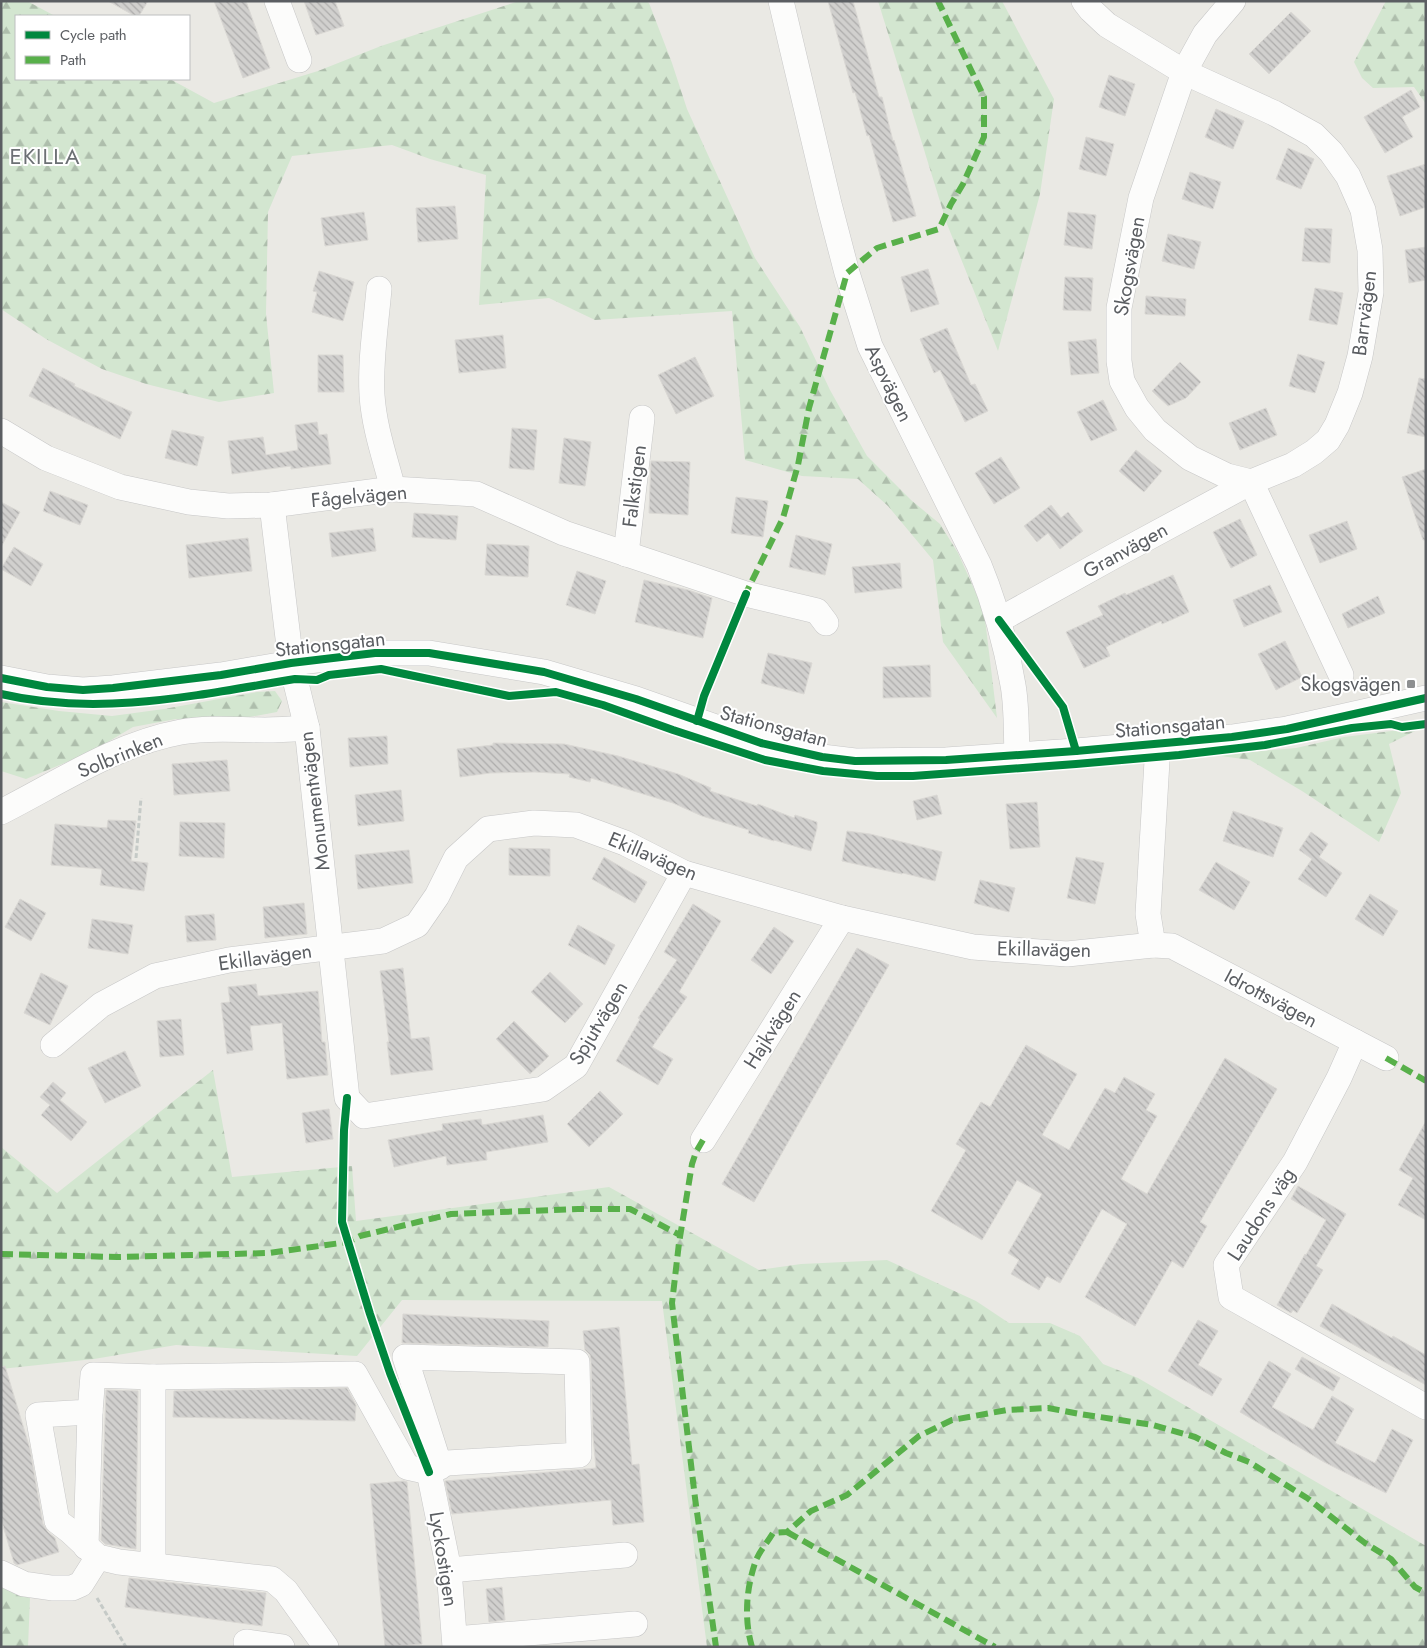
<svg xmlns="http://www.w3.org/2000/svg" width="1427" height="1648" font-family="Jost,sans-serif">
  <defs>
    <pattern id="forest-firs" width="22" height="20" patternUnits="userSpaceOnUse" patternTransform="scale(1.25)"><rect width="22" height="20" fill="#d3e6d0"/><path d="M5 1l3.5 6h-7zM16 11l3.5 6h-7z" fill="#aebeac"/></pattern>
    <pattern id="building-back-hatch" width="6" height="6" patternUnits="userSpaceOnUse" patternTransform="scale(1.25)"><rect width="6" height="6" fill="#d1d0ce"/><path d="M-1 5l2 2M0 0l6 6M5-1l2 2" fill="none" stroke="#adacab"/></pattern>
  </defs>
  <rect width="100%" height="100%" fill="#eae9e4"/>
  <g fill="url(#forest-firs)">
    <polygon points="1,1 27,1 55,16 16,16 16,79 170,79 214,103 318,71 381,46 519,1 645,1 649,3 672,63 687,109 755,258 800,327 830,390 867,456 911,500 940,524 958,553 984,611 997,718 943,642 933,560 888,506 858,479 802,476 745,460 732,311 595,320 549,298 479,305 486,175 430,159 392,145 292,156 268,212 266,314 274,393 219,402 146,384 102,369 46,339 1,309"/>
    <polygon points="878,1 1002,1 1054,99 1040,194 998,351 947,224"/>
    <polygon points="1386,1 1426,1 1426,104 1414,87 1373,88 1362,78 1354,62"/>
    <polygon points="275,691 282,701 277,712 227,721 176,719 133,727 91,752 26,779 1,771 1,702 59,711 112,716 164,709 257,692"/>
    <polygon points="1423,727 1389,744 1401,793 1379,842 1302,791 1250,760 1214,755 1296,748 1344,737"/>
    <polygon points="213,1070 232,1177 352,1166 356,1221 609,1187 759,1270 801,1264 887,1260 976,1301 1009,1323 1050,1323 1080,1336 1103,1364 1138,1378 1426,1546 1426,1647 707,1647 662,1301 402,1300 357,1356 176,1345 94,1359 1,1369 1,1147 57,1193"/>
    <polygon points="1,1587 30,1598 28,1647 1,1646"/>
  </g>
  <g fill="url(#building-back-hatch)" stroke="#dad8d4">
    <polygon points="108,1 148,1 139,16 135,16"/>
    <polygon points="214,1 246,1 270,68 243,78"/>
    <polygon points="304,1 335,1 344,26 316,35"/>
    <polygon points="828,1 853,1 879,97 882,97 893,141 894,140 916,216 893,222 869,135 867,136 855,92 853,93"/>
    <polygon points="1291,12 1311,31 1269,74 1249,54"/>
    <polygon points="1109,75 1135,84 1125,116 1099,107"/>
    <polygon points="1411,90 1420,107 1402,117 1413,137 1385,153 1364,117"/>
    <polygon points="1216,109 1244,121 1233,149 1205,137"/>
    <polygon points="1086,137 1114,144 1106,176 1079,169"/>
    <polygon points="1288,148 1314,159 1301,189 1276,179"/>
    <polygon points="1426,164 1426,207 1400,216 1387,176"/>
    <polygon points="1190,172 1221,182 1213,209 1182,199"/>
    <polygon points="455,206 458,239 418,242 416,208"/>
    <polygon points="364,212 368,240 325,246 321,218"/>
    <polygon points="1068,212 1096,215 1092,249 1064,245"/>
    <polygon points="1305,228 1332,229 1330,263 1302,261"/>
    <polygon points="1168,234 1201,242 1194,269 1162,261"/>
    <polygon points="1426,247 1426,280 1409,283 1405,250"/>
    <polygon points="928,269 939,304 911,312 901,277"/>
    <polygon points="319,271 354,282 343,321 312,312 317,292 313,291"/>
    <polygon points="1065,277 1093,278 1091,311 1063,310"/>
    <polygon points="1315,288 1343,293 1337,325 1309,320"/>
    <polygon points="1146,296 1186,299 1185,316 1145,314"/>
    <polygon points="947,328 971,385 975,384 988,411 965,422 940,370 934,373 920,339"/>
    <polygon points="503,335 506,368 459,373 455,340"/>
    <polygon points="1096,339 1099,373 1071,375 1068,342"/>
    <polygon points="1298,354 1325,362 1315,393 1289,386"/>
    <polygon points="318,355 343,355 344,392 318,392"/>
    <polygon points="695,357 714,396 676,414 658,375"/>
    <polygon points="1180,362 1201,382 1186,398 1168,406 1152,391"/>
    <polygon points="43,368 75,384 74,386 132,412 120,439 29,396"/>
    <polygon points="1419,378 1426,379 1426,437 1407,433"/>
    <polygon points="1103,400 1117,430 1091,441 1077,412"/>
    <polygon points="1266,408 1277,435 1240,450 1229,423"/>
    <polygon points="317,422 319,435 327,434 331,464 291,469 291,466 232,474 228,441 263,437 266,455 298,450 295,425"/>
    <polygon points="512,428 537,430 534,470 509,468"/>
    <polygon points="172,430 204,437 197,466 165,458"/>
    <polygon points="564,438 591,442 585,486 559,483"/>
    <polygon points="1136,450 1162,471 1144,492 1119,471"/>
    <polygon points="1001,457 1020,488 994,504 975,473"/>
    <polygon points="651,461 690,462 688,515 649,513"/>
    <polygon points="1426,469 1426,540 1423,540 1402,477"/>
    <polygon points="50,491 88,505 80,525 43,511"/>
    <polygon points="736,497 768,501 763,537 731,533"/>
    <polygon points="1,502 20,512 1,547"/>
    <polygon points="1051,505 1061,518 1068,512 1083,531 1060,549 1048,533 1037,542 1024,526"/>
    <polygon points="414,513 458,516 456,540 412,537"/>
    <polygon points="1240,519 1257,555 1231,568 1213,532"/>
    <polygon points="1347,521 1357,549 1320,563 1309,535"/>
    <polygon points="373,528 376,551 332,557 329,533"/>
    <polygon points="796,535 832,544 825,575 789,567"/>
    <polygon points="248,538 252,571 189,578 186,545"/>
    <polygon points="487,544 529,546 528,577 485,575"/>
    <polygon points="14,547 43,564 31,586 1,569"/>
    <polygon points="900,563 902,588 855,593 852,567"/>
    <polygon points="577,571 606,581 595,614 566,605"/>
    <polygon points="1173,575 1189,612 1162,624 1161,621 1106,647 1110,656 1084,668 1066,632 1103,615 1098,606 1125,593 1126,595"/>
    <polygon points="644,580 688,590 712,598 703,638 635,622"/>
    <polygon points="1270,585 1282,612 1244,627 1233,600"/>
    <polygon points="1378,596 1385,613 1348,628 1342,614"/>
    <polygon points="1285,641 1302,677 1276,690 1258,654"/>
    <polygon points="768,653 812,663 804,694 761,683"/>
    <polygon points="930,665 931,697 883,698 883,667"/>
    <polygon points="387,736 388,764 350,767 348,738"/>
    <polygon points="493,743 564,744 618,756 678,774 711,788 710,791 757,806 758,804 794,818 795,815 817,822 817,828 811,851 774,840 774,841 748,833 749,830 702,816 673,803 591,778 590,782 569,777 570,774 535,772 490,773 460,777 457,749 493,745"/>
    <polygon points="227,760 230,791 174,795 172,764"/>
    <polygon points="401,790 404,821 358,826 355,795"/>
    <polygon points="937,795 942,814 917,820 913,801"/>
    <polygon points="1037,802 1040,847 1010,849 1006,804"/>
    <polygon points="1233,811 1283,828 1273,857 1223,841"/>
    <polygon points="108,820 136,821 131,861 148,863 144,891 100,885 102,869 51,865 55,824 107,828"/>
    <polygon points="180,822 225,823 224,858 179,856"/>
    <polygon points="847,831 870,834 942,852 935,881 903,873 902,874 842,861"/>
    <polygon points="1311,832 1328,844 1319,857 1342,873 1326,897 1298,879 1312,859 1299,850"/>
    <polygon points="509,848 550,849 550,876 509,875"/>
    <polygon points="409,850 413,883 358,889 355,855"/>
    <polygon points="604,857 647,882 635,903 592,879"/>
    <polygon points="1076,857 1104,863 1095,904 1067,898"/>
    <polygon points="1216,862 1250,882 1234,910 1199,890"/>
    <polygon points="980,880 1015,888 1009,912 974,903"/>
    <polygon points="1370,894 1398,911 1383,936 1355,919"/>
    <polygon points="20,899 46,913 31,941 5,927"/>
    <polygon points="304,903 307,934 265,938 263,907"/>
    <polygon points="693,904 721,921 679,992 687,997 652,1047 673,1059 658,1085 616,1061 640,1019 638,1018 677,960 664,952"/>
    <polygon points="214,914 216,940 187,942 185,916"/>
    <polygon points="92,919 133,925 128,954 88,948"/>
    <polygon points="578,925 615,945 605,965 568,945"/>
    <polygon points="774,927 794,941 771,974 751,960"/>
    <polygon points="857,948 889,965 754,1202 722,1184"/>
    <polygon points="403,968 411,1039 429,1037 433,1070 391,1075 387,1042 389,1042 380,971"/>
    <polygon points="550,972 583,1004 565,1023 531,992"/>
    <polygon points="41,973 68,986 50,1025 24,1013"/>
    <polygon points="256,984 258,996 318,991 322,1042 325,1042 328,1075 287,1079 282,1023 250,1026 253,1050 227,1054 221,1003 230,1002 228,987"/>
    <polygon points="181,1019 184,1055 160,1057 157,1021"/>
    <polygon points="514,1021 549,1056 530,1074 496,1039"/>
    <polygon points="1026,1045 1077,1074 1042,1135 1069,1150 1105,1088 1115,1093 1124,1077 1155,1094 1146,1110 1157,1116 1121,1179 1147,1194 1225,1058 1277,1089 1200,1222 1207,1226 1183,1268 1172,1261 1135,1326 1085,1297 1127,1224 1102,1209 1060,1283 1047,1276 1039,1290 1011,1274 1019,1260 1008,1253 1042,1194 1017,1180 982,1240 931,1211 966,1150 956,1144 981,1102 990,1107"/>
    <polygon points="125,1051 141,1086 105,1103 88,1068"/>
    <polygon points="53,1082 66,1093 60,1100 87,1122 71,1141 41,1115 50,1105 40,1097"/>
    <polygon points="600,1091 623,1114 589,1147 567,1124"/>
    <polygon points="329,1109 333,1139 306,1143 302,1113"/>
    <polygon points="543,1115 548,1142 486,1152 487,1160 447,1165 446,1156 394,1167 388,1140 443,1130 442,1124 481,1119 482,1125"/>
    <polygon points="1426,1121 1426,1220 1398,1205 1413,1178 1399,1170"/>
    <polygon points="1298,1186 1346,1214 1316,1266 1323,1270 1297,1313 1293,1310 1291,1313 1277,1305 1305,1254 1306,1255 1326,1220 1291,1199"/>
    <polygon points="1332,1304 1392,1338 1393,1336 1426,1355 1426,1385 1320,1326"/>
    <polygon points="403,1314 549,1321 548,1347 402,1343"/>
    <polygon points="1198,1320 1218,1331 1198,1365 1222,1379 1212,1396 1168,1371"/>
    <polygon points="619,1327 632,1465 639,1464 644,1522 613,1525 611,1500 452,1514 445,1481 596,1468 593,1437 591,1362 590,1355 585,1350 583,1331"/>
    <polygon points="1302,1357 1340,1378 1333,1391 1295,1369"/>
    <polygon points="1269,1361 1291,1374 1272,1407 1313,1430 1332,1396 1354,1409 1335,1443 1375,1463 1392,1429 1413,1440 1386,1493 1324,1462 1240,1412"/>
    <polygon points="5,1366 30,1449 43,1524 48,1532 55,1538 59,1552 17,1565 14,1563 1,1519 1,1367"/>
    <polygon points="347,1388 356,1405 355,1421 173,1417 174,1391"/>
    <polygon points="106,1390 138,1391 136,1549 105,1544 101,1540"/>
    <polygon points="404,1481 407,1482 422,1644 385,1647 370,1484"/>
    <polygon points="129,1578 266,1593 262,1626 125,1607"/>
    <polygon points="502,1587 505,1620 489,1622 486,1589"/>
  </g>
  <g fill="none" stroke-linecap="round" stroke-linejoin="round">
    <g stroke="#c7c7c7" stroke-width="26">
      <g id="minor">
        <polyline points="277,1 299,60"/>
        <path d="M781,1L829,204L847,273L870,346L979,565C995,604 1006,644 1013,685C1017,707 1016,732 1017,755"/>
        <polyline points="1233,1 1205,34 1184,72 1141,198 1119,308 1119,361 1122,381 1137,408 1155,430 1190,458 1227,476 1251,482 1341,675"/>
        <path d="M379,289C376,324 370,360 372,395C374,427 385,458 393,489"/>
        <polyline points="1,431 46,458 120,487 189,502 228,506 272,505 393,489 476,494 564,533 746,594 817,611 826,623"/>
        <polyline points="272,505 291,663 307,728 347,1098 364,1116 543,1089 576,1066 684,873"/>
        <polyline points="626,554 642,418"/>
        <polyline points="999,620 1116,555 1251,482 1293,465 1314,452 1328,440 1337,425 1350,393 1360,356 1371,292 1370,250 1363,210 1348,176 1331,152 1314,135 1274,113 1184,72 1107,25 1091,10 1084,1"/>
        <polyline points="1,678 47,687 83,690 113,688 221,675 291,663 375,653 429,653 544,672 636,699 761,743 822,757 855,761 946,760 1076,751 1232,737 1287,729 1426,698"/>
        <path d="M1,812C60,782 116,744 181,732C208,727 237,730 265,730C279,730 293,729 307,728"/>
        <polyline points="1153,945 1172,946 1386,1058"/>
        <polyline points="1355,1042 1339,1078 1295,1162 1226,1265 1231,1297 1426,1407"/>
        <polyline points="53,1045 101,1005 155,976 229,960 383,941 417,925 437,896 456,858 488,829 534,823 576,825 625,843 684,873 842,918 973,947 1067,954 1153,945 1148,914 1158,744"/>
        <polyline points="703,1140 842,918"/>
        <polyline points="153,1377 153,1565"/>
        <polyline points="429,1472 449,1570 455,1647"/>
        <polyline points="86,1547 90,1412"/>
        <polyline points="449,1570 625,1555"/>
        <polyline points="1,1573 24,1584 52,1588 72,1588 81,1584 98,1557"/>
        <polyline points="455,1639 635,1624"/>
        <polyline points="246,1642 282,1647"/>
        <path d="M326,1647L286,1591L272,1579L119,1562L98,1557L70,1531L57,1521L38,1415L90,1412L93,1375L153,1377L355,1374L407,1467C428,1472 427,1473 447,1463L579,1455L577,1362L405,1357L440,1467"/>
      </g>
    </g>
    <g stroke="#c5cac7" stroke-width="3" stroke-dasharray="5 2.5" stroke-linecap="butt">
      <polyline points="1361,682 1374,687"/>
      <polyline points="136,858 141,798"/>
      <polyline points="97,1598 126,1647"/>
    </g>
    <use href="#minor" stroke="#fcfcfb" stroke-width="25"/>
    <g stroke="#58b04a" stroke-width="6" stroke-dasharray="12 6" stroke-linecap="butt">
      <polyline points="744,597 783,518 798,465 809,408 847,273 877,248 939,229 951,204 963,184 984,137 984,97 938,1"/>
      <polyline points="1386,1058 1426,1081"/>
      <polyline points="703,1140 696,1152 692,1164 679,1243 672,1303 695,1498 716,1647"/>
      <polyline points="1,1254 117,1257 269,1253 348,1242 360,1236 451,1214 578,1209 630,1209 680,1235"/>
      <polyline points="787,1532 995,1647"/>
      <path d="M752,1647C744,1620 746,1590 755,1563C758,1553 767,1543 773,1533L787,1532L811,1511L847,1495L919,1436L952,1420L1007,1410L1048,1408L1080,1414L1153,1425L1195,1437L1226,1453L1249,1462L1307,1498L1365,1543L1391,1559L1415,1587L1426,1593"/>
    </g>
    <g stroke="#fff" stroke-width="11">
      <g id="cycleway">
        <polyline points="999,620 1063,707 1076,751"/>
        <polyline points="1,678 47,687 83,690 113,688 221,675 291,663 375,653 429,653 544,672 636,699 761,743 822,757 855,761 946,760 1076,751 1232,737 1287,729 1426,698"/>
        <path d="M1,694C99,717 198,695 295,679L317,680L329,675L381,669L509,696L556,692L603,705L673,730L765,760L823,771L877,776H913L1076,764L1179,755L1265,745L1352,728L1391,724L1402,727L1426,724"/>
        <polyline points="697,721 704,696 746,594"/>
        <polyline points="347,1098 344,1130 342,1222 370,1314 390,1373 429,1472"/>
      </g>
    </g>
    <use href="#cycleway" stroke="#00873e" stroke-width="8"/>
  </g>
  <rect fill="#8d8f90" stroke="#fff" stroke-width="2" x="1406" y="679" width="10" height="10" rx="2.5"/>
  <g text-anchor="middle" stroke-width="4" stroke-linejoin="round" paint-order="stroke">
    <g font-size="20" fill="#5b5e62" stroke="#fff">
      <text transform="translate(1129 266) rotate(-80)" y="7">Skogsvägen</text>
      <text transform="translate(1364 313) rotate(-83)" y="7">Barrvägen</text>
      <text transform="translate(889 383) rotate(64)" y="7">Aspvägen</text>
      <text transform="translate(634 486) rotate(-83)" y="7">Falkstigen</text>
      <text transform="translate(359 496) rotate(-5)" y="7">Fågelvägen</text>
      <text transform="translate(1125 550) rotate(-29)" y="7">Granvägen</text>
      <text transform="translate(330 644) rotate(-6)" y="7">Stationsgatan</text>
      <text transform="translate(774 726) rotate(15)" y="7">Stationsgatan</text>
      <text transform="translate(1170 726) rotate(-5)" y="7">Stationsgatan</text>
      <text transform="translate(120 755) rotate(-22)" y="7">Solbrinken</text>
      <text transform="translate(314 801) rotate(-97)" y="7">Monumentvägen</text>
      <text transform="translate(653 856) rotate(23)" y="7">Ekillavägen</text>
      <text transform="translate(1044 949) rotate(1)" y="7">Ekillavägen</text>
      <text transform="translate(265 957) rotate(-8)" y="7">Ekillavägen</text>
      <text transform="translate(1271 998) rotate(28)" y="7">Idrottsvägen</text>
      <text transform="translate(598 1023) rotate(-59)" y="7">Spjutvägen</text>
      <text transform="translate(772 1029) rotate(-58)" y="7">Hajkvägen</text>
      <text transform="translate(1261 1214) rotate(-57)" y="7">Laudons väg</text>
      <text transform="translate(444 1559) rotate(81)" y="7">Lyckostigen</text>
    </g>
    <g font-size="20" fill="#5b5e62" stroke="#fff" text-anchor="end">
      <text x="1401" y="691">Skogsvägen</text>
    </g>
    <g font-size="22" letter-spacing="1" fill="#6c7074" stroke="#fff">
      <text x="45" y="164">EKILLA</text>
    </g>
  </g>
  <rect width="1427" height="1648" fill="none" stroke="#5b5e62" stroke-width="5"/>
  <rect x="15" y="15" width="175" height="65" fill="#ffffff" stroke="#bdbfc0"/>
  <rect x="25" y="31" width="25" height="8" fill="#00873e" stroke="#bdbfc0"/>
  <text x="60" y="40" font-size="15" fill="#5b5e62">Cycle path</text>
  <rect x="25" y="56" width="25" height="8" fill="#58b04a" stroke="#bdbfc0"/>
  <text x="60" y="65" font-size="15" fill="#5b5e62">Path</text>
</svg>
